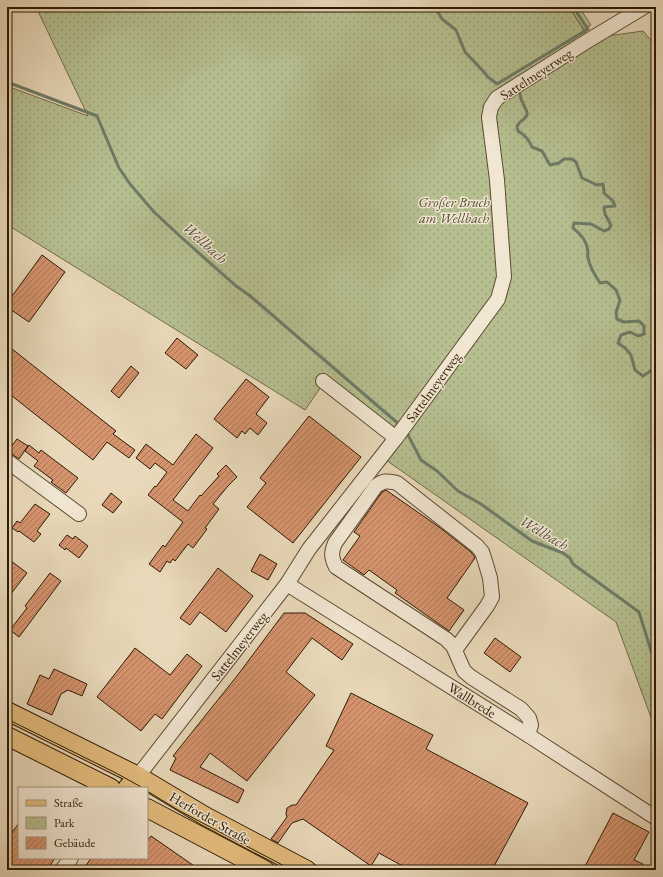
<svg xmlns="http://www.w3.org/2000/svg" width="663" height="877" font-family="'EB Garamond',serif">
  <defs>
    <pattern id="grass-tufts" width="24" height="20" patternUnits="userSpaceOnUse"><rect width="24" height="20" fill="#b6bf90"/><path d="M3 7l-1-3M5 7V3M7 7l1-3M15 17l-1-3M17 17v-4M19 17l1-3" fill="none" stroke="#9da47b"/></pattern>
    <pattern id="park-dots" width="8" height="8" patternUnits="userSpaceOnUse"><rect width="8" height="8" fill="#b6bf90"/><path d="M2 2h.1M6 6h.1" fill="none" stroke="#9da47b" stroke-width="1.8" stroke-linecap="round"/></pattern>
    <pattern id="building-hatch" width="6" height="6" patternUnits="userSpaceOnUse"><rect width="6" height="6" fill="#d6946e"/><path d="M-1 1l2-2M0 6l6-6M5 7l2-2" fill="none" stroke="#ae7858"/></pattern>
  </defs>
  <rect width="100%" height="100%" fill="#e9d9ba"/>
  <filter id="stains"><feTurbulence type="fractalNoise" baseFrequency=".005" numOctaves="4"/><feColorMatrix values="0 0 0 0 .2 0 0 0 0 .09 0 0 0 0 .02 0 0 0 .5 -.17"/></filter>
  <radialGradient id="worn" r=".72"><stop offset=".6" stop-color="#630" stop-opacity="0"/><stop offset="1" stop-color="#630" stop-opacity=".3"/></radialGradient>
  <polygon fill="url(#grass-tufts)" stroke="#726c4a" points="569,7 579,7 591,25 584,29"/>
  <polygon fill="url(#park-dots)" stroke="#726c4a" points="36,7 569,7 593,45 607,36 643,31 656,46 656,731 616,622 386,460 389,437 321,387 305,410 11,227 9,231 7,230 7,86 88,116"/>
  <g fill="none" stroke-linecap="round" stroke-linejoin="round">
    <g stroke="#6e7b67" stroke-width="3">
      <polyline points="435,7 442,19 456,30 465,52 484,72 488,77 497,84 588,29 573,7"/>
      <polyline points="7,82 97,116 119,168 130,184 154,212 182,238 236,286 249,295 401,426"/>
      <path d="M519,88L521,99L527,112V115L524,119L520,122L517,126L518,131C525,135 529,139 532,147L542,151L550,165L559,163L564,159H572L576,162L582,178L597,185L603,184L604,193L613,201L615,206L604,207L605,214L611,225L609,229L604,231L591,224L574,223L573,228C581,234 587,241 588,251C588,255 587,254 588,257C589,265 596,277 600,283L607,282L616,290L620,300L616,313L617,319L624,322L639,321L644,326V334L638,336L630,332L621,335L618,343L625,348L631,355L635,370L643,376L655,368L653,362L656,357"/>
      <polyline points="407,433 421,460 437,471 458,491 481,504 532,541 563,553 570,558 573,564 639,612 652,654 656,661"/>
    </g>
  </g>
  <g fill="url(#building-hatch)" stroke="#2d1a03">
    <polygon points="42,255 65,272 29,322 7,307 7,303"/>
    <polygon points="177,338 198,355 186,369 165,353"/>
    <polygon points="7,345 116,431 113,434 135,450 129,458 107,442 93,460 7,392"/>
    <polygon points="131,366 139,373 119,398 111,391"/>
    <polygon points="246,379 269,397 256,414 267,423 258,435 250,428 245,434 242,431 237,438 214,419"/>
    <polygon points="309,416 361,457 293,543 247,507 266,483 260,478"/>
    <polygon points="196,434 213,448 173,500 188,511 200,495 201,496 219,476 217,474 226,465 237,477 228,486 213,504 219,509 205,528 207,529 193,548 188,544 175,561 173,559 170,563 167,561 160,572 149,564 163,545 165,547 183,522 148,495 155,486 156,487 167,472 155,463 150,469 136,458 146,444 173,465"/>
    <polygon points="17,439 28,446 19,459 8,451"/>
    <polygon points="29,445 39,453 41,450 78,478 66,493 51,482 53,480 34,466 38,461 25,451"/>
    <polygon points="386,490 439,527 471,552 474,556 475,558 447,598 464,610 449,631 395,593 397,590 369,570 364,575 343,560 360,536 354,532 382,492"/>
    <polygon points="111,493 122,502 113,513 102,505"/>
    <polygon points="35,504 50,514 37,531 41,534 34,542 19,531 18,532 12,528 17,521 20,523"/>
    <polygon points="67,535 73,539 75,536 88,546 79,558 66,548 65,550 59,545"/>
    <polygon points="260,554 277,564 268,580 251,571"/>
    <polygon points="7,558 27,573 7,599"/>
    <polygon points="218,568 253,596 226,632 200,612 190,625 180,618"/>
    <polygon points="50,573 61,581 19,637 10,630 27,608 25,606"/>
    <polygon points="284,613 305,613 353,644 342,660 312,638 286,672 315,695 247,781 210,753 200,767 244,790 238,803 170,770 176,758 173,756 237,676"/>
    <polygon points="495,638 521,657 510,672 484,653"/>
    <polygon points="135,648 170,675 187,654 202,666 162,719 155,714 141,731 97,697"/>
    <polygon points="54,669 87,684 82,696 68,690 61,694 52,715 27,704 40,675 49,679"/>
    <polygon points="351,693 433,735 426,749 528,803 492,870 410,870 379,853 371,866 303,819 292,823 278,843 271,839 287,817 286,814 287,808 292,805 296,805 334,750 326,746"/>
    <polygon points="613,813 649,832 634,860 643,864 640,870 583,870"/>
    <polygon points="19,823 19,858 55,858 47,870 7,870 7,839"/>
    <polygon points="151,836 200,870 83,870 91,858 147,858 147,841"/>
  </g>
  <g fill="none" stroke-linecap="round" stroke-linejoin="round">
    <g stroke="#5c4a31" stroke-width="16">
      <g id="minor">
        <polyline points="323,381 396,438"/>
        <polyline points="7,461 79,514"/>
        <polyline points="287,584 528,735 656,818"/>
        <path d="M455,650L487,606L492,597L490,578L485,561L482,552L477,546L397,483C387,481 384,480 376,486L335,543C331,553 331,557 336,567L446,639L453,646L464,671L471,677L521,709L529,718L531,725L528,735"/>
        <polyline points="138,776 287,584 309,549 396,438 498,299 504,277 497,180 489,117 491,107 497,98 589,40 644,7"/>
        <polyline points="62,870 71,858"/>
      </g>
    </g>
    <g stroke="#2d1a03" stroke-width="20">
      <g id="major">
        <polyline points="7,711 138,776 205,816 307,870"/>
        <polyline points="7,736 111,788"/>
        <polyline points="127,788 138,776"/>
        <polyline points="147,808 265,870"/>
      </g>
    </g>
    <use href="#minor" stroke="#f1e6d2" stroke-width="14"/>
    <use href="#major" stroke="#e4bc7d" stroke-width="18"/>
    <g stroke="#2d1a03" stroke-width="1">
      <polyline points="7,719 116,773 143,788"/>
      <polyline points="147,791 178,810 292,870"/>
    </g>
  </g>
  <g text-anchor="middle" stroke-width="3" stroke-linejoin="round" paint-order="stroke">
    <g font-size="14" fill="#2d1a03" stroke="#f1e6d2">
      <text transform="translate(536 74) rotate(-33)" y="5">Sattelmeyerweg</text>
      <text transform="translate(433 387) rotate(-54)" y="5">Sattelmeyerweg</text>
      <text transform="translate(239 646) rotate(-52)" y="5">Sattelmeyerweg</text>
      <text transform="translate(472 700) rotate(32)" y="5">Wallbrede</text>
      <text transform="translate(210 818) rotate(30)" y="5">Herforder Straße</text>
    </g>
    <g font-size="14" font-style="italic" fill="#564c2d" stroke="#f1e6d2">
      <text x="454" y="207">Großer Bruch<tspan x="454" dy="16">am Wellbach</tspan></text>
    </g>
    <g font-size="15" font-style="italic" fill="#4d4a35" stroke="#f1e6d2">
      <text transform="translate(205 243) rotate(42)" y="5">Wellbach</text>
      <text transform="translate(544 533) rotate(30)" y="5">Wellbach</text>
    </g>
  </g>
  <rect width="663" height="877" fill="none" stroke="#e9d9ba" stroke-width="24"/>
  <rect x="8" y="8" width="647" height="861" fill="none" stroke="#2d1a03" stroke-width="2"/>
  <rect x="12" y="12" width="639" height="853" fill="none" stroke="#2d1a03"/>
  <rect x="18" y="787" width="130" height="72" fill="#f1e6d2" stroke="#a3947f"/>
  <rect x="26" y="800" width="20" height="6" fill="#e4bc7d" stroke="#a3947f"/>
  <text x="54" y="807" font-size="12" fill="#2d1a03">Straße</text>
  <rect x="26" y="817" width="20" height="12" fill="url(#park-dots)" stroke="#a3947f"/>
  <text x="54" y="827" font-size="12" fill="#2d1a03">Park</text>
  <rect x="26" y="837" width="20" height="12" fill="url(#building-hatch)" stroke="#a3947f"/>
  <text x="54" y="847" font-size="12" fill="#2d1a03">Gebäude</text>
  <rect width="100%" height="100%" filter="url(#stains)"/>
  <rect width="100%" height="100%" fill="url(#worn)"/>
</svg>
